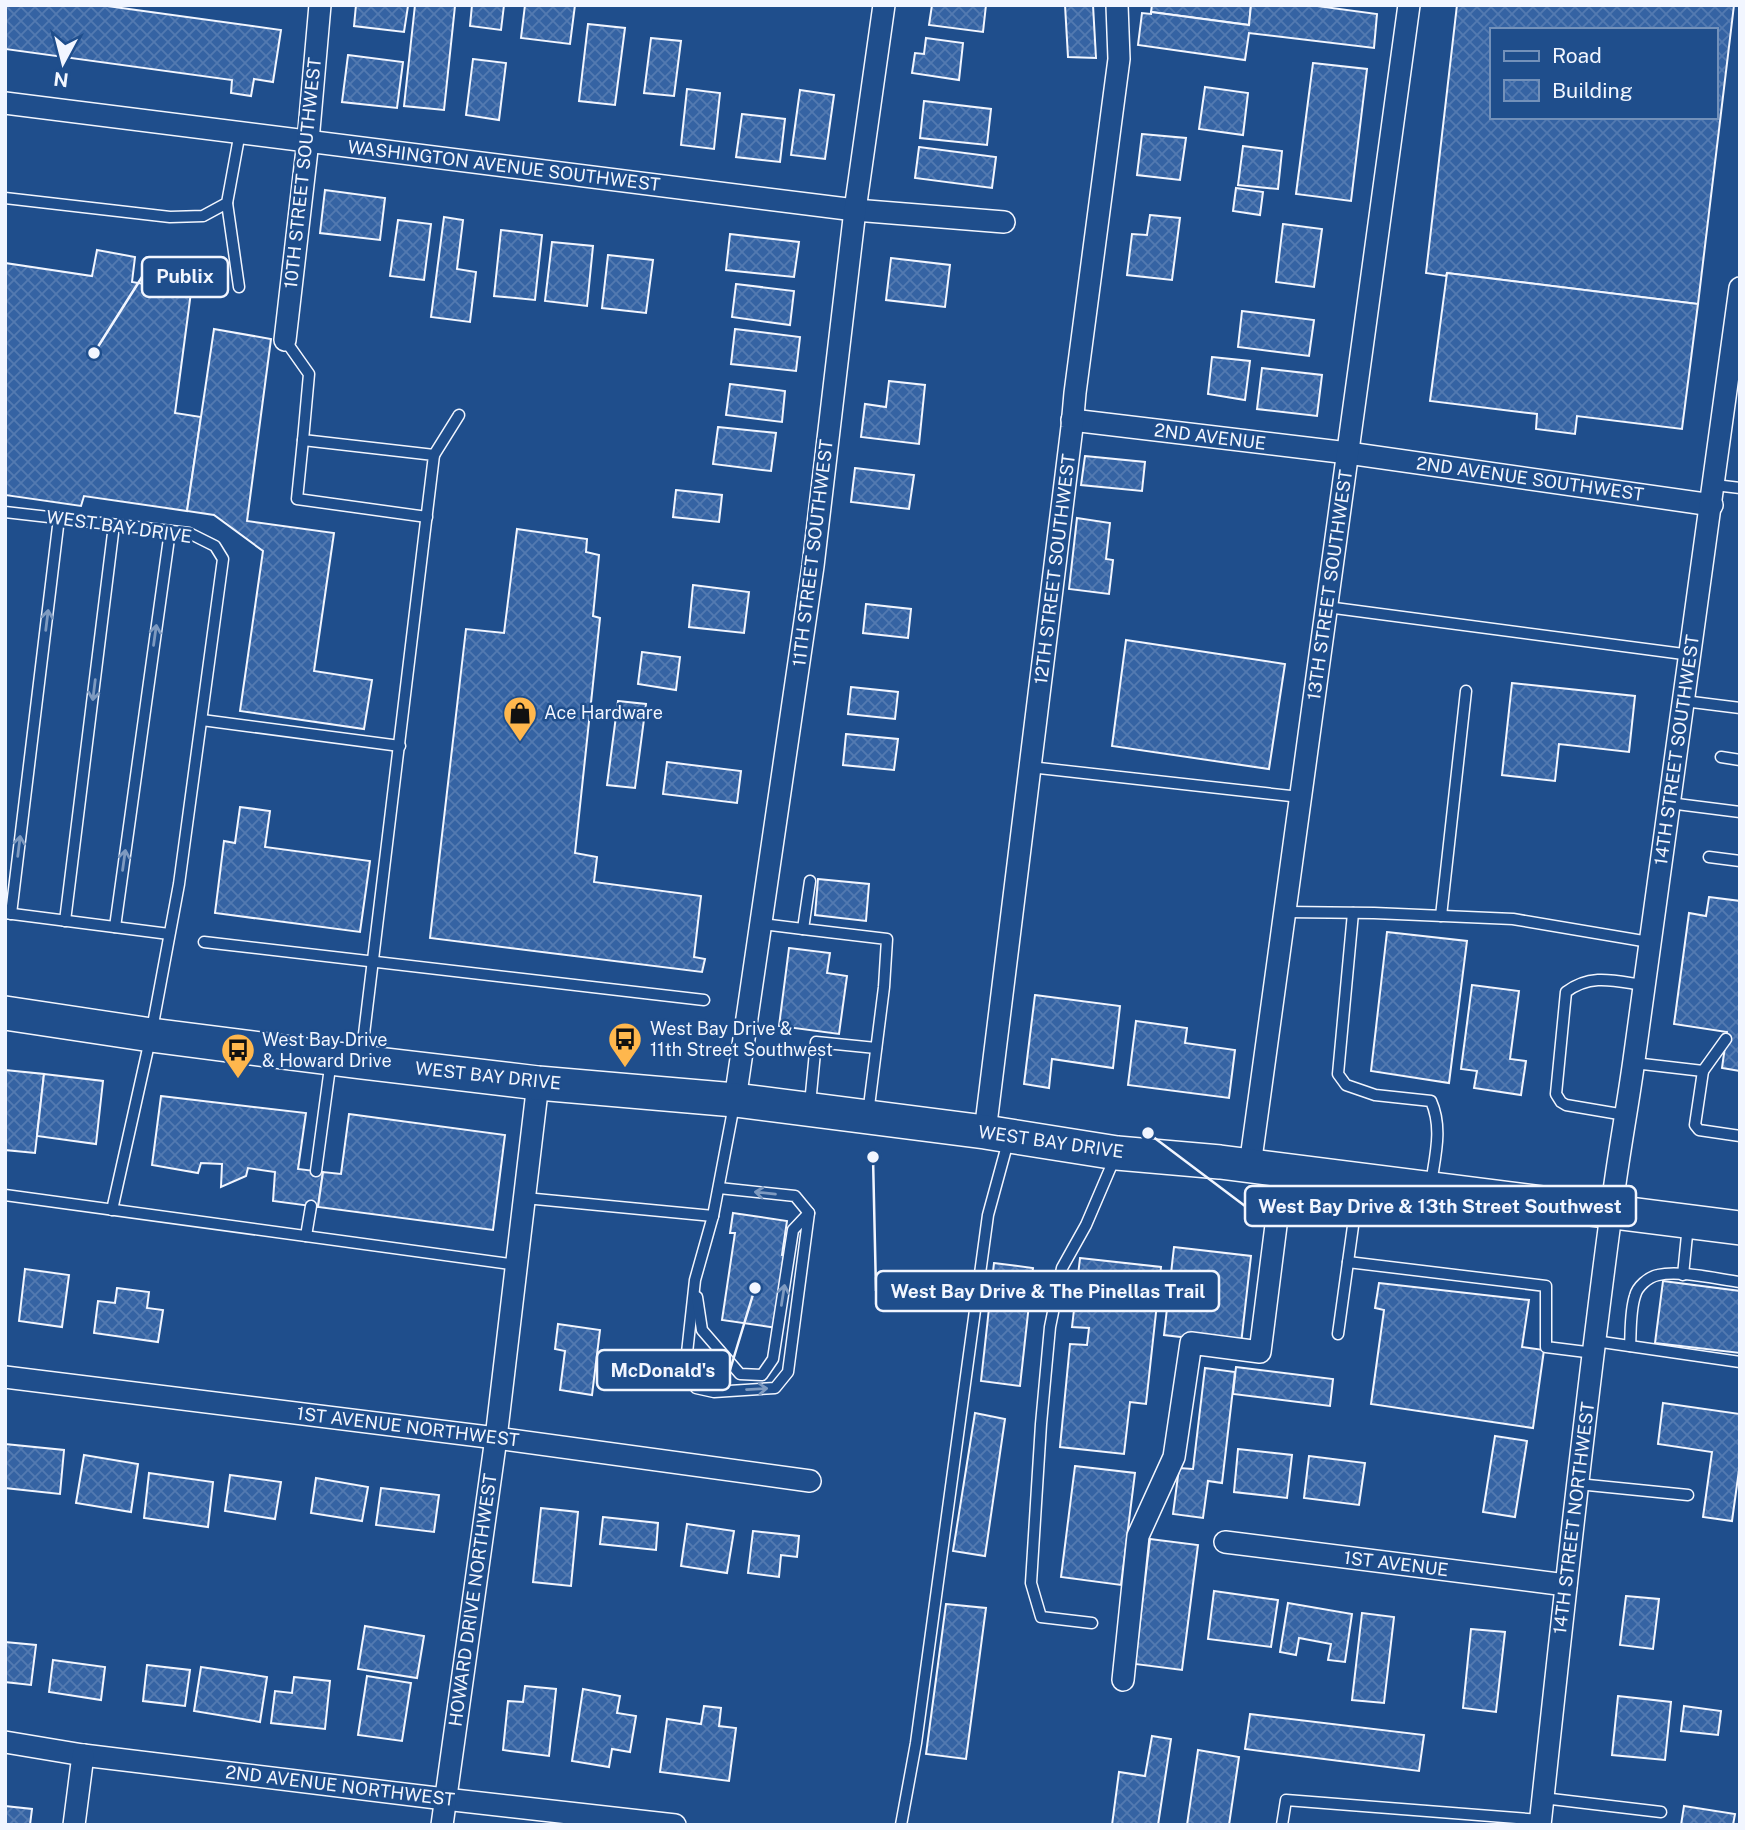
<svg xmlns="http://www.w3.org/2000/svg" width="1745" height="1830" font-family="'Public Sans',sans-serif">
  <defs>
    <pattern id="building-cross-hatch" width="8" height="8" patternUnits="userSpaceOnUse" patternTransform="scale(1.75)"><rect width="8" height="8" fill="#3563a3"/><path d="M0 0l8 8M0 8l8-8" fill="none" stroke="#537ab1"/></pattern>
  </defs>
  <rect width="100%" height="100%" fill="#1f4e8c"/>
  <g fill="url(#building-cross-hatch)" stroke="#f2f6ff" stroke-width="2" fill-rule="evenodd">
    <polygon points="5,5 100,5 281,30 273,82 254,79 251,96 231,93 232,80 5,49"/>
    <polygon points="356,5 408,6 404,32 354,26"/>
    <polygon points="415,5 455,6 444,110 404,106"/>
    <polygon points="472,5 504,5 501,30 470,26"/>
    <polygon points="525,5 575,5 570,44 521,38"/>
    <polygon points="932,5 986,5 983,32 929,25"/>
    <polygon points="1065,5 1093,5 1096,58 1068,57"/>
    <polygon points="1152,5 1251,5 1249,25 1151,12"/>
    <polygon points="1251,5 1310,5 1377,14 1374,48 1249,33 1245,60 1138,45 1142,13 1151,14 1151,12 1249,25"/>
    <path d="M1457,5H1734L1698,304L1447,273L1446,276L1426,273ZM1491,30H1715V117H1491Z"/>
    <polygon points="588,24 625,28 615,105 579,101"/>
    <polygon points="651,38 681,41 674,96 644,93"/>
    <polygon points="926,38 963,43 959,80 912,73 915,53 924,54"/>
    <polygon points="348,55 403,62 397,108 342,102"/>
    <polygon points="473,59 506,63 499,120 466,115"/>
    <polygon points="1313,63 1367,69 1351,201 1296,194"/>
    <polygon points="1205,87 1248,93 1243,135 1199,129"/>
    <polygon points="687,89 720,93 714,149 681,145"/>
    <polygon points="800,90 834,95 825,159 791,155"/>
    <polygon points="924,101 991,109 987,145 920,138"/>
    <polygon points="742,114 785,119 780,162 736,157"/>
    <polygon points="1142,134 1186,138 1180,180 1137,175"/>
    <polygon points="1243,146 1282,151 1278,189 1238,185"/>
    <polygon points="919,147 996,157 992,188 915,178"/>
    <polygon points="1236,188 1263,192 1260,215 1233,211"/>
    <polygon points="325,190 385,198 380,240 320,233"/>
    <polygon points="1150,215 1180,218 1172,280 1127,275 1132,234 1147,235"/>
    <polygon points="444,217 463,220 457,269 476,272 470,322 431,317"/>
    <polygon points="398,220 431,224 424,280 390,276"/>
    <polygon points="1283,224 1322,229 1314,287 1276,282"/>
    <polygon points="501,230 542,235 535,300 494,296"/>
    <polygon points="730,234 799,242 794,277 726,270"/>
    <polygon points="552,242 593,246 587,306 545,301"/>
    <polygon points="97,250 135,257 132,282 191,292 175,413 201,417 187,511 84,496 81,506 5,495 5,263 92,276"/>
    <polygon points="608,255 653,260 646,313 602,308"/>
    <polygon points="891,258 950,265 945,307 886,300"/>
    <polygon points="1447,273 1698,304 1682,429 1577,416 1575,434 1536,429 1537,414 1430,401"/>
    <polygon points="736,284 794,291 790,325 732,317"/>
    <polygon points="1242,311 1314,320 1309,356 1238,347"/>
    <polygon points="214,329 271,339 247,521 334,533 314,671 372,680 364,729 240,711 263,551 214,515 187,511"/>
    <polygon points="735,329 800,337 796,371 731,364"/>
    <polygon points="1212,357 1250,361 1245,400 1208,394"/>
    <polygon points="1262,368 1322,375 1317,416 1257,409"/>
    <polygon points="889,381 925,385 919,444 861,437 865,404 886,407"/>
    <polygon points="730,384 785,391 782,422 726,415"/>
    <polygon points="718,427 776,433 771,471 713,464"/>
    <polygon points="1085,456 1145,462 1142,491 1081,485"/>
    <polygon points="855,468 914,475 909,509 851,502"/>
    <polygon points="676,490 722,495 719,522 673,517"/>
    <polygon points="1077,518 1110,523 1106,559 1113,560 1109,594 1069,589"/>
    <polygon points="517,529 587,539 586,552 599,555 593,616 600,618 575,853 597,857 594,882 701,896 694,957 705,959 702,972 430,938 466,629 504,633"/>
    <polygon points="693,585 749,592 744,633 689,627"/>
    <polygon points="866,604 911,609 908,638 863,633"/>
    <polygon points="1126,640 1285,664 1269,769 1112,746"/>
    <polygon points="642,652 680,657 676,690 638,684"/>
    <polygon points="1512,683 1635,696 1629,752 1559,744 1555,781 1502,775"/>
    <polygon points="851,687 898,692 895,719 848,714"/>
    <polygon points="618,701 646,704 635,788 607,785"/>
    <polygon points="846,734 898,739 894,770 843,765"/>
    <polygon points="667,762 741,771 737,803 663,794"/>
    <polygon points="240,807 270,811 265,847 370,861 360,932 215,913 224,841 235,843"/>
    <polygon points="818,879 869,884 866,921 815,915"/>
    <polygon points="1709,897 1740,901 1740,1071 1722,1068 1727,1032 1674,1024 1689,913 1706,916"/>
    <polygon points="1387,932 1467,941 1449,1083 1371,1071"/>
    <polygon points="789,948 830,953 827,973 847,976 839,1034 779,1026"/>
    <polygon points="1472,985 1519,991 1510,1059 1526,1061 1521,1095 1474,1088 1477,1071 1461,1069"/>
    <polygon points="1035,995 1120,1006 1113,1068 1052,1059 1049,1088 1024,1084"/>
    <polygon points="1136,1021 1187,1028 1185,1043 1235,1050 1229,1098 1128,1085"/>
    <polygon points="5,1070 44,1074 35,1153 5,1150"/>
    <polygon points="44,1074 103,1081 96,1144 37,1136"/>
    <polygon points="161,1096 306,1113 298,1169 323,1172 318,1207 273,1201 275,1172 248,1168 246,1176 221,1187 222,1164 201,1163 198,1173 152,1165"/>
    <polygon points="349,1114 505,1135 493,1230 318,1207 323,1172 341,1174"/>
    <polygon points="733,1213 787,1221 782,1255 787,1256 777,1328 722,1320 735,1233 730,1233"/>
    <polygon points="1174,1247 1251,1256 1241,1344 1164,1335"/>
    <polygon points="1080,1258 1161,1267 1146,1404 1130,1402 1124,1454 1060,1447 1070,1344 1087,1345 1089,1328 1072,1327"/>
    <polygon points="994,1263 1033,1268 1020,1386 981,1381"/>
    <polygon points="25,1269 69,1275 62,1327 19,1321"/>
    <polygon points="1663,1281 1740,1291 1740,1353 1655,1343"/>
    <polygon points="1379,1283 1529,1300 1522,1347 1544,1350 1533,1428 1371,1404 1384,1310 1375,1308"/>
    <polygon points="117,1288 149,1292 147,1308 163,1310 158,1342 94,1333 98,1301 115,1303"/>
    <polygon points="558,1324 600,1330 592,1395 560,1390 565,1351 555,1349"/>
    <polygon points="1236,1367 1333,1379 1330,1406 1233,1394"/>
    <polygon points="1205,1368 1235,1372 1222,1483 1208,1481 1203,1518 1173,1514 1179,1468 1193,1469"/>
    <polygon points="1663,1403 1740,1414 1740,1463 1732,1521 1703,1517 1712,1452 1658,1444"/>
    <polygon points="975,1413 1005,1419 985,1556 953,1551"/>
    <polygon points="1495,1436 1527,1441 1515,1517 1483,1512"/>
    <polygon points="5,1444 64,1450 60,1494 5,1488"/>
    <polygon points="1238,1449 1292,1455 1287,1498 1234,1492"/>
    <polygon points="84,1455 138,1464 131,1512 76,1503"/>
    <polygon points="1309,1456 1365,1463 1359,1505 1304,1498"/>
    <polygon points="1075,1466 1135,1473 1121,1585 1061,1577"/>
    <polygon points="149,1473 213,1482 208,1527 144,1518"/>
    <polygon points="230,1475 281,1482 275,1519 225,1511"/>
    <polygon points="316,1478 368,1487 362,1521 311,1513"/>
    <polygon points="381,1488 439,1495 434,1532 376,1525"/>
    <polygon points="541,1508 578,1512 571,1586 533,1582"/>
    <polygon points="603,1517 658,1523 656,1550 600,1544"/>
    <polygon points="687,1524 734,1531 727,1573 681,1566"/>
    <polygon points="753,1531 799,1536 797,1557 781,1555 779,1577 748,1573"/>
    <polygon points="1150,1539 1198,1545 1182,1670 1135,1664"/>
    <polygon points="1214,1591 1278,1600 1271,1647 1208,1639"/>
    <polygon points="1626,1596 1659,1599 1653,1649 1620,1645"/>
    <polygon points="1288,1603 1352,1614 1345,1662 1328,1660 1331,1644 1299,1638 1296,1655 1280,1652"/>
    <polygon points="946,1604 986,1608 966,1759 926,1754"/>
    <polygon points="1362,1613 1394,1617 1384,1703 1352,1700"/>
    <polygon points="365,1626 424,1636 417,1678 358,1669"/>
    <polygon points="1471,1629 1505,1632 1496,1712 1463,1708"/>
    <polygon points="5,1642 36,1645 31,1685 5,1682"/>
    <polygon points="53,1660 105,1667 101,1700 49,1692"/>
    <polygon points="147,1665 190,1670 185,1706 143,1701"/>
    <polygon points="201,1667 267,1677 260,1722 194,1711"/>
    <polygon points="367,1676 411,1683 402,1741 358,1735"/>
    <polygon points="294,1677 330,1681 325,1729 271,1723 275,1691 292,1693"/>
    <polygon points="525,1686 556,1689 549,1756 503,1750 508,1701 523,1702"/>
    <polygon points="583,1689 620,1696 617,1713 636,1716 630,1752 612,1749 609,1767 572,1761"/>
    <polygon points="1618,1696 1671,1702 1665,1760 1612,1755"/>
    <polygon points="704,1706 721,1708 719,1726 736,1728 729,1781 660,1772 667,1719 701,1724"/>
    <polygon points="1684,1706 1721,1711 1718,1735 1681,1731"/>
    <polygon points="1250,1714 1424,1735 1419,1771 1245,1749"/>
    <polygon points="1152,1736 1171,1739 1158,1825 1112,1825 1119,1772 1145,1776"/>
    <polygon points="1198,1750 1239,1757 1229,1825 1187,1825"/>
    <polygon points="5,1806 32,1809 30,1825 5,1825"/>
    <polygon points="1684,1806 1735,1814 1733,1825 1681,1825"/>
  </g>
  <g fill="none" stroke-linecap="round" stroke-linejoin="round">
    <g stroke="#f2f6ff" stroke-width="13">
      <g id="service">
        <polyline points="5,198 170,217 203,216 227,203 240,132"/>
        <polyline points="227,203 239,287"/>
        <polyline points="285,340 309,374 303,440 434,455 361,1059"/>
        <polyline points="303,440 297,499 427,517"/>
        <polyline points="434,455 459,415"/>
        <polyline points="1715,485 1740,488"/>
        <polyline points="5,512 189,533 215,546 223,559 179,884 151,1035 112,1210"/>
        <polyline points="1327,607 1691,655"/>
        <polyline points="1684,701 1740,708"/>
        <polyline points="202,720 400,746"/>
        <polyline points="1721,757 1740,760"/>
        <polyline points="1030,767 1300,797"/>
        <polyline points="1669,803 1740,812"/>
        <polyline points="1709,857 1740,861"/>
        <polyline points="810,881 803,929 887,939 884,987 868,1114"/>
        <polyline points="1285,912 1374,913 1513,919 1649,942"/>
        <polyline points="5,913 169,934"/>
        <path d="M1353,913L1338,1074L1346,1085L1375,1095L1431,1101C1443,1128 1435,1156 1431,1184"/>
        <polyline points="11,914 59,518"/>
        <polyline points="1441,916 1466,691"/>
        <polyline points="65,921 114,525"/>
        <polyline points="762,924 803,929"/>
        <polyline points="115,927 170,531"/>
        <polyline points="204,942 704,1000"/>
        <polyline points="1634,1063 1703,1071 1695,1125 1699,1130 1740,1136"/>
        <polyline points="1703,1071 1726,1039"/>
        <polyline points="810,1104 816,1042 876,1048"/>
        <path d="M1625,1115L1566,1105L1561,1102L1556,1094L1566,992C1591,973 1615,981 1643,985"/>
        <polyline points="316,1171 331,1060"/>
        <polyline points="5,1195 517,1265"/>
        <polyline points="525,1198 713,1216 734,1105"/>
        <polyline points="713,1216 695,1280 685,1371 696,1388 714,1392 775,1388 788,1372 809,1213 795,1196 719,1188"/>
        <polyline points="306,1236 311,1206"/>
        <polyline points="1348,1262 1546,1286 1546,1347 1594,1353"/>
        <polyline points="1683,1275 1688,1225"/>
        <polyline points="697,1297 702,1330 740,1374 762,1375 773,1359 793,1230 809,1213"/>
        <polyline points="1338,1334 1359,1183"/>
        <polyline points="1595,1341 1740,1362"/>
        <path d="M1630,1346C1631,1330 1630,1311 1635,1296C1637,1287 1648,1277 1658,1275C1680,1270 1717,1279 1740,1282"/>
        <polyline points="1578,1484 1688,1495"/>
        <polyline points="1092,1623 1041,1617 1031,1583 1041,1424 1050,1327 1062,1268 1086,1225 1116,1155"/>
        <polyline points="1543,1798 1661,1812"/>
        <polyline points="901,1825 916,1743 988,1215 1009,1138"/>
        <polyline points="1282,1825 1286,1800 1541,1820"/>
      </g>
    </g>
    <g stroke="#f2f6ff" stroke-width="24">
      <g id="minor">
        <polyline points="5,103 855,210 1004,222"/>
        <polyline points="285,340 308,141 320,5"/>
        <polyline points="1072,420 1348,453 1712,505"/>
        <polyline points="735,1100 813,566 855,210 884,5"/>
        <polyline points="985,1132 1072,427 1075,393 1119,59 1117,5"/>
        <polyline points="1250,1166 1409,5"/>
        <polyline points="5,1377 496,1438 810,1481"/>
        <polyline points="1225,1542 1566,1585"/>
        <polyline points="1123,1680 1138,1536 1174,1457 1191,1343 1260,1352 1283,1170"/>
        <polyline points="5,1742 83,1755 445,1799 675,1825"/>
        <polyline points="74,1825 83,1755"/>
        <polyline points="442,1825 496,1438 538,1083"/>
        <path d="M1540,1825C1562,1621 1584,1417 1611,1214C1617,1162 1627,1111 1634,1060C1669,803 1707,546 1740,288"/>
      </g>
    </g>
    <g stroke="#f2f6ff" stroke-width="36">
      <polyline id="primary" points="5,1013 151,1035 361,1062 538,1083 735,1100 985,1132 1117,1153 1220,1162 1740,1228"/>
    </g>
    <use href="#service" stroke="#1f4e8c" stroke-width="10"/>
    <use href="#minor" stroke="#1f4e8c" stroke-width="21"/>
    <use href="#primary" stroke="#1f4e8c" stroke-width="33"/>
  </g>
  <defs><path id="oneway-shaft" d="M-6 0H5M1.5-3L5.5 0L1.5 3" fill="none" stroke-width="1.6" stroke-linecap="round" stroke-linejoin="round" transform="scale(1.75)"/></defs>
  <g stroke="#7e9ac0">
    <use href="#oneway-shaft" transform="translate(47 620) rotate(-83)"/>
    <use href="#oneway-shaft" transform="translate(155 635) rotate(-82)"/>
    <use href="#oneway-shaft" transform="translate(94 690) rotate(97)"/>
    <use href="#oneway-shaft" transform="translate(19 846) rotate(-83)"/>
    <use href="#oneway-shaft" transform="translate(124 860) rotate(-82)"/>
    <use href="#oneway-shaft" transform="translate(765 1193) rotate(-174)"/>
    <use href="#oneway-shaft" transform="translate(783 1295) rotate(-81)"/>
    <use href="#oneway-shaft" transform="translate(757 1389) rotate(-3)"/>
  </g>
  <defs>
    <g id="shop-pin" transform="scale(1.75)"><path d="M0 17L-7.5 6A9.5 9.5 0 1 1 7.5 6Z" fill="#ffb74d" stroke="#1f4e8c"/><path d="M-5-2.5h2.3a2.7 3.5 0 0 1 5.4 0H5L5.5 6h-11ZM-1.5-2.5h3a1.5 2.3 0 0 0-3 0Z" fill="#111"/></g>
    <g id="bus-pin" transform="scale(1.75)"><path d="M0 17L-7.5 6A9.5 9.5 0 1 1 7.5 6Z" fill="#ffb74d" stroke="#1f4e8c"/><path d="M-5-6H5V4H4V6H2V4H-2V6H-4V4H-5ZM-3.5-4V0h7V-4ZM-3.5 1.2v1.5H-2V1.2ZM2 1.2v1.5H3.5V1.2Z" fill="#111"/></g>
  </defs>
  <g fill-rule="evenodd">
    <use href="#shop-pin" x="520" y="713"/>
    <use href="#bus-pin" x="625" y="1039"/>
    <use href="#bus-pin" x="238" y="1050"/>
  </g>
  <g text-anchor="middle" stroke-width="5" stroke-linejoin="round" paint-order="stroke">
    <g font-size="18" fill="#f2f6ff" stroke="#1f4e8c">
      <text transform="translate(504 166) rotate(7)" y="6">WASHINGTON AVENUE SOUTHWEST</text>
      <text transform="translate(303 173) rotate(-84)" y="6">10TH STREET SOUTHWEST</text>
      <text transform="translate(1210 437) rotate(7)" y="6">2ND AVENUE</text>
      <text transform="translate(1530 479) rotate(8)" y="6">2ND AVENUE SOUTHWEST</text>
      <text transform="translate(119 527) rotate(8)" y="6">WEST BAY DRIVE</text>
      <text transform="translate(813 553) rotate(-83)" y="6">11TH STREET SOUTHWEST</text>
      <text transform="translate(1055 569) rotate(-83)" y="6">12TH STREET SOUTHWEST</text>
      <text transform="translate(1330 585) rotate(-82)" y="6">13TH STREET SOUTHWEST</text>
      <text transform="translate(1677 750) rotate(-82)" y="6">14TH STREET SOUTHWEST</text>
      <text transform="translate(488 1076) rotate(6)" y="6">WEST BAY DRIVE</text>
      <text transform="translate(1051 1142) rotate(8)" y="6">WEST BAY DRIVE</text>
      <text transform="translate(408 1427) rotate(7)" y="6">1ST AVENUE NORTHWEST</text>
      <text transform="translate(1574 1518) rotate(-83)" y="6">14TH STREET NORTHWEST</text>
      <text transform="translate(1396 1564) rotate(7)" y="6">1ST AVENUE</text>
      <text transform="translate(473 1600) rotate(-82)" y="6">HOWARD DRIVE NORTHWEST</text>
      <text transform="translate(340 1786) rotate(7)" y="6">2ND AVENUE NORTHWEST</text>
    </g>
    <g font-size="18" fill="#f2f6ff" stroke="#1f4e8c" text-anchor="start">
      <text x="544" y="719">Ace Hardware</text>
      <text x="650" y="1035">West Bay Drive &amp;<tspan x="650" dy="21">11th Street Southwest</tspan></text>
      <text x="262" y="1046">West Bay Drive<tspan x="262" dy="21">&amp; Howard Drive</tspan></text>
    </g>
  </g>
  <path fill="none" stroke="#f2f6ff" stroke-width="2.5" d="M94 353L142 277M1148 1133L1245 1206M873 1157L876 1291M755 1288L730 1370"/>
  <g fill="#f2f6ff" stroke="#1f4e8c" stroke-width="2.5">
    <circle cx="94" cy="353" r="7"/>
    <circle cx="1148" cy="1133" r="7"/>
    <circle cx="873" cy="1157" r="7"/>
    <circle cx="755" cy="1288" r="7"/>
  </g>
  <g fill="#1f4e8c" stroke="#f2f6ff" stroke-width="2.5">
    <rect x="142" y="257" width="86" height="40" rx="7"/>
    <rect x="1245" y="1186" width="391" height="40" rx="7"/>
    <rect x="876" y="1271" width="343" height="40" rx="7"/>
    <rect x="597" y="1350" width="133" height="40" rx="7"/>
  </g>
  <g font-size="19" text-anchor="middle" font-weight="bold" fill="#f2f6ff">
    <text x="185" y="283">Publix</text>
    <text x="1440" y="1213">West Bay Drive &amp; 13th Street Southwest</text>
    <text x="1048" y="1298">West Bay Drive &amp; The Pinellas Trail</text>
    <text x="663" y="1377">McDonald's</text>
  </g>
  <rect width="1745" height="1830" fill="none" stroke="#f2f6ff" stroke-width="14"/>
  <rect x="1490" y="28" width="228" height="91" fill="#1f4e8c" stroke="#7391ba" stroke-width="2"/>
  <rect x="1504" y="51" width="35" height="10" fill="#1f4e8c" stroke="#7391ba" stroke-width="2"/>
  <text x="1552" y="63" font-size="21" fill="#f2f6ff">Road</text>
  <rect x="1504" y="80" width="35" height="21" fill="url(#building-cross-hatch)" stroke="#7391ba" stroke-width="2"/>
  <text x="1552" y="98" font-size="21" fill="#f2f6ff">Building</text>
  <g transform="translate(63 63) rotate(187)" stroke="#1f4e8c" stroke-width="5" paint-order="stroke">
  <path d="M0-5L12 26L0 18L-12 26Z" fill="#f2f6ff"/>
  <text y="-10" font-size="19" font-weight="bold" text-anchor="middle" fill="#f2f6ff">N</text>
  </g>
</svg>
